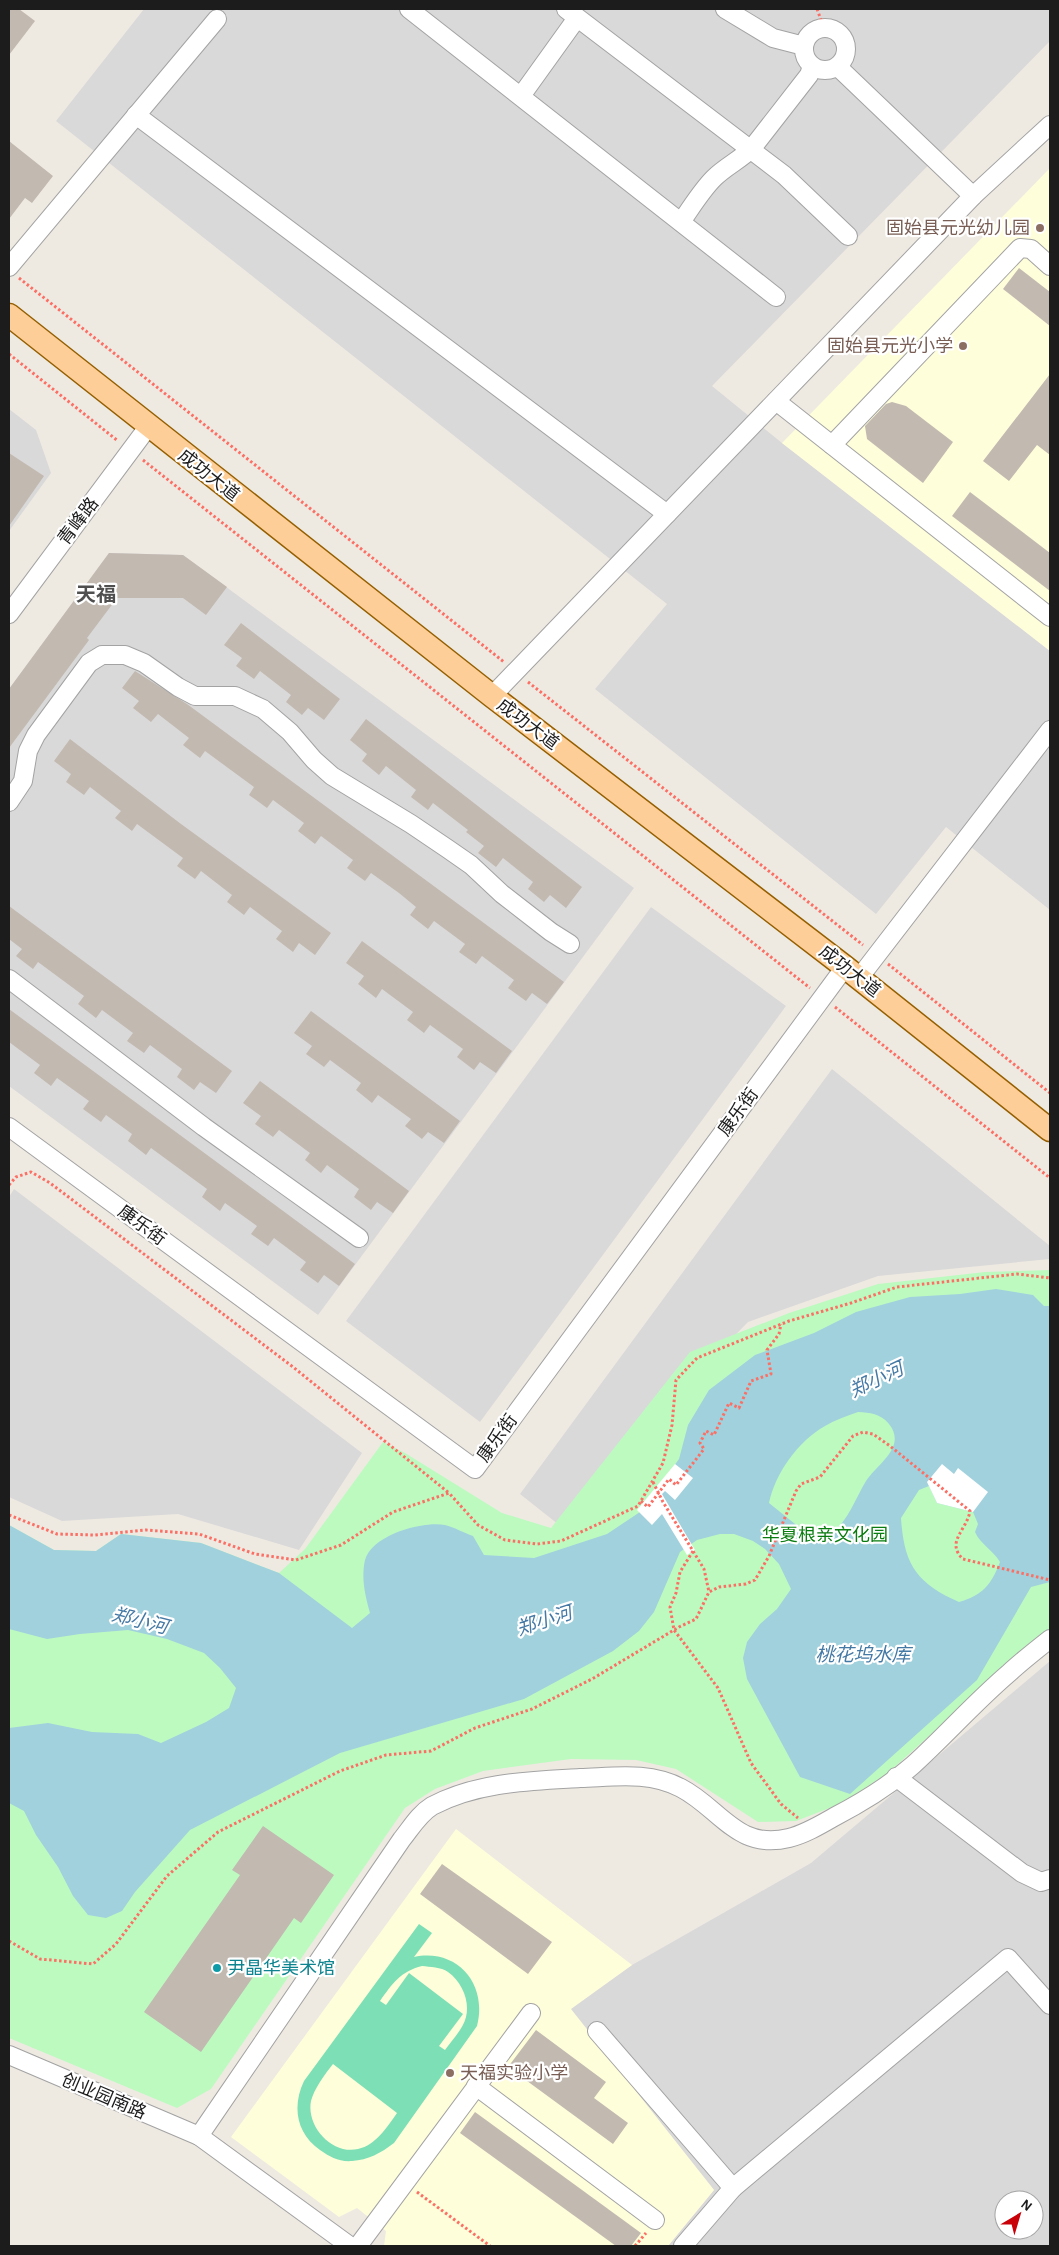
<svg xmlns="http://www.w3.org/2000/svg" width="1059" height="2255" font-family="'Alegreya Sans','Noto Sans SC',sans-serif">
  <rect width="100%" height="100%" fill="#eeeae2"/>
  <g fill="#dad9d9" fill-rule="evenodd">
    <polygon points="144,9 1050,9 1050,41 712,386 782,443 1050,651 1050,910 946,827 876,914 595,689 667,604 56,121"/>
    <polygon points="9,409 36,430 51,473 9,531"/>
    <polygon points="109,553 183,555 634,888 318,1315 9,1086 9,689"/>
    <polygon points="651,907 786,1006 480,1422 346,1321"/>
    <polygon points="832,1069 1050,1246 1050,1259 878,1276 748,1322 649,1423 568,1532 520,1494"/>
    <polygon points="14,1189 362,1453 299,1550 178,1514 62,1521 9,1497 9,1197"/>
    <path d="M1050,1661V2246H668L714,2190L570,2009L632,1965L811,1863ZM1004,2200H1034V2230H1004Z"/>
  </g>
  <g fill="#fffeda">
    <polygon points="1050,168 1050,651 782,443"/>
    <polygon points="456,1829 632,1965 571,2009 714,2190 668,2246 384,2246 386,2231 357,2208 339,2217 231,2137"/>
  </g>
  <polygon fill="#bdfac0" points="1050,1270 1050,1630 1009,1664 888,1773 840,1804 796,1821 758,1822 676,1769 636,1760 571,1759 483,1771 435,1789 405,1808 211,2089 177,2108 9,2038 9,1525 54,1550 96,1551 121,1534 201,1543 279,1573 305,1549 383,1442 405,1453 502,1513 551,1528 690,1352 789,1313 878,1284 985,1272"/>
  <path fill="#7ddfb6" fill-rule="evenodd" d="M419,1924L432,1933L414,1957C457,1948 488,1984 477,2026L394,2143C381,2153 368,2160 352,2161C339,2162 330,2157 320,2150C296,2133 292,2106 304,2081ZM422,1966C430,1967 441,1967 448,1972C462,1982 470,2001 466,2017C463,2029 452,2040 445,2050L439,2046L463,2014L409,1973L386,2005L380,2001C392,1984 401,1971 422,1966ZM333,2064L397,2113C387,2127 376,2145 358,2149C332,2155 306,2126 311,2101C314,2089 325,2074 333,2064Z"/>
  <path fill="#a1d1dd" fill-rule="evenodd" d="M996,1289L1033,1295L1044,1306H1050V1582L1031,1587L977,1680L850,1794L800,1777L747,1679L743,1658L747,1642L760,1624L777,1609L791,1589L779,1564L765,1549L753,1541L734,1534H720L697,1540L680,1552L654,1612L639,1631L613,1651L524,1699L340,1753L190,1830L135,1892L122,1911L106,1918L88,1915L73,1896L58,1867L36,1835L24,1811L9,1803V1728L48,1723L92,1732L138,1734L161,1743L206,1722L229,1708L236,1688L220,1668L204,1653L167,1639L128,1630L80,1634L47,1639L9,1629V1525L54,1550L96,1551L121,1534L201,1543L279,1573L352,1628L370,1613C365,1595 361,1578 365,1560C372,1535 422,1521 445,1525C454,1527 464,1533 473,1536L484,1555L534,1558L607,1534L640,1512L679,1459L688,1425L709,1390L755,1355L814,1333L856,1312L910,1297L960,1294ZM858,1412C870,1413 880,1413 889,1424C907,1447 878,1463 866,1481C854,1501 848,1522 828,1537L805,1532L769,1503C775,1474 798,1441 825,1426C835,1420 847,1416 858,1412ZM929,1486L937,1503L973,1512L978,1524L975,1532C980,1544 993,1550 1000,1562C991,1585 983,1595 959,1602C916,1583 904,1564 901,1518L919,1490Z"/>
  <g fill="#fff">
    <polygon points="675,1464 693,1478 675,1500 665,1491 662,1494 695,1550 687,1555 662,1514 652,1525 637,1510"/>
    <polygon points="942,1464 954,1474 958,1468 988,1492 973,1512 937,1503 927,1482"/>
  </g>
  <g fill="#c2b9b1">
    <polygon points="9,9 19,9 35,21 9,55"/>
    <polygon points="9,141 53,176 32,203 25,198 9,219"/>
    <polygon points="1019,268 1050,292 1050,326 1003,289"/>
    <polygon points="1050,374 1050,455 1037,445 1009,481 983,461"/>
    <polygon points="892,402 906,406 953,442 923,483 867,439 865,426 886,404"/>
    <polygon points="9,453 44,476 9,526"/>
    <polygon points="970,492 1050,553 1050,591 952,516"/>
    <polygon points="109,553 183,555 227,587 206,615 183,598 117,598 87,638 89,640 9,748 9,689"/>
    <polygon points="241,623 340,699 324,720 308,708 302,715 286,702 291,695 260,671 254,679 236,666 242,658 224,645"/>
    <polygon points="135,671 187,704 564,982 547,1004 532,993 526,1001 508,988 514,980 482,956 476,964 459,952 465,944 434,921 428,929 410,915 416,907 399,893 371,873 365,881 347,868 353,860 321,836 315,844 298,831 304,823 273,800 267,808 249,795 254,787 205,751 200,758 183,745 189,738 158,714 151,722 133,708 139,701 122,688"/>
    <polygon points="366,719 582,887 566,908 550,895 544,902 528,889 533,882 503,858 496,867 478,853 484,846 466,832 468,830 433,803 428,810 411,797 416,790 386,766 379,775 362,761 367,754 350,740"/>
    <polygon points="70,739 181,824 331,933 315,955 299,943 293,952 276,939 282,931 250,907 244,915 227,902 232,895 201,871 195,879 177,866 183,858 137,824 132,831 115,818 121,811 90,787 84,795 66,782 71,774 54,761"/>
    <polygon points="9,906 232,1071 216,1093 200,1082 194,1090 177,1077 182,1069 150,1045 144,1053 127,1041 133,1033 102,1010 96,1018 78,1004 84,996 38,962 33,969 16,956 22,949 9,939"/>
    <polygon points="362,941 512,1051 496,1073 480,1062 474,1070 457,1057 463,1049 430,1025 424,1033 407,1020 413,1012 382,989 376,998 358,984 364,976 346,963"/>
    <polygon points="9,1009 355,1264 339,1286 324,1275 318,1283 300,1270 306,1262 274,1238 268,1246 251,1234 257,1226 225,1203 220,1211 202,1197 207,1189 151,1148 146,1155 128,1141 132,1134 106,1115 101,1122 83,1109 89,1101 57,1078 51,1086 34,1073 40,1065 9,1042"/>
    <polygon points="311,1011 460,1121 444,1143 428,1132 422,1139 405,1126 411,1119 378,1095 372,1103 356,1090 361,1083 330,1060 324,1067 306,1054 312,1046 294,1033"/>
    <polygon points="260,1081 409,1191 393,1213 377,1202 371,1210 354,1197 359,1189 327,1165 321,1173 305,1160 310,1153 279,1130 273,1137 255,1124 261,1116 243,1103"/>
    <polygon points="263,1826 334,1875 301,1923 294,1918 201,2052 144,2012 240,1875 232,1870"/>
    <polygon points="442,1864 552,1942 528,1974 420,1894"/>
    <polygon points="536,2030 606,2082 594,2098 628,2123 613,2144 508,2067"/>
    <polygon points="475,2112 641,2233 631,2246 616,2246 460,2133"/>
  </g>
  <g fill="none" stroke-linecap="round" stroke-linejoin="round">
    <g stroke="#a3a3a3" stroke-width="20">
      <g id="minor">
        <polyline points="409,9 776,297"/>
        <polyline points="566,9 784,175 848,236"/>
        <polyline points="725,9 773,38 804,46"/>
        <circle cx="825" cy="49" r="21"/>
        <polyline points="838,67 973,196"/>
        <polyline points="521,96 577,18"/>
        <polyline points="136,115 667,514"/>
        <path d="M681,222C691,208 701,191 714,178C726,166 742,159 753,147L809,75L812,66"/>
        <polyline points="9,267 217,19"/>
        <polyline points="776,401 1050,617"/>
        <polyline points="832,445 1020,248 1031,249 1050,266"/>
        <polyline points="9,614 148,427"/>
        <polyline points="492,696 973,196 1050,125"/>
        <polyline points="9,802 23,781 28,751 36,735 89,663 102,655 125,655 144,663 178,687 195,696 235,696 263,709 290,732 314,760 332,776 411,824 448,849 471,865 502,894 551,932 570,944"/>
        <polyline points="859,978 1050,730"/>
        <polyline points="9,979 204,1127 359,1238"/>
        <polyline points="9,1127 475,1469 845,967"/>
        <polyline points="896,1777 1022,1873 1041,1882 1050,1879"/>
        <polyline points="597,2031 733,2188 683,2246"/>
        <polyline points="9,2055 199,2136 350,2246"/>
        <polyline points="476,2086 655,2220"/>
        <path d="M199,2136L402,1839C411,1828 419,1814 432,1806C477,1782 530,1781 580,1778C614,1777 649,1771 681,1788C720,1808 737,1851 789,1838C805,1834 820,1825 834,1817C861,1803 890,1785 913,1765C946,1735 975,1702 1009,1673C1022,1661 1036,1650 1050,1639"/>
        <polyline points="733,2188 1008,1958 1050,2005"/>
        <polyline points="358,2246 531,2013"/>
      </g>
    </g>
    <g stroke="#955f00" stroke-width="25">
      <polyline id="major" points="9,315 492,696 845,967 1050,1130"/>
    </g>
    <g stroke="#fc6f65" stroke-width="3" stroke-dasharray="2.5 2.5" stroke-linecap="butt">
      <polyline points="817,9 824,28"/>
      <polyline points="19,278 504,662"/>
      <polyline points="9,354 118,441"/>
      <polyline points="143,460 810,988"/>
      <polyline points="528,682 863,945"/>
      <polyline points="888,964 1050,1093"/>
      <polyline points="835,1007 1050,1178"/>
      <polyline points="9,1185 16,1177 31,1172 50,1183 293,1367 449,1493"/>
      <polyline points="653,1482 663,1502 704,1569 709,1592"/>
      <polyline points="641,1501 648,1507 669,1479 676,1485 704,1449 700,1443 706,1431 714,1435 729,1403 739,1408 751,1381 771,1374 767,1350 779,1334 781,1324"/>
      <polyline points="9,1515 57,1534 95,1535 146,1530 199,1534 255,1554 296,1560 341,1545 393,1512 449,1493 478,1525 505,1540 537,1544 561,1541 638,1506 663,1463 672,1425 676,1380 697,1358 789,1321 851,1303 897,1287 1017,1274 1050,1278"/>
      <polyline points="693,1551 680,1572 676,1593 670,1607 674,1630 718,1688 751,1763 781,1804 798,1818"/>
      <path d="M9,1941L40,1959L93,1964L116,1944L167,1876L218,1832L340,1771L386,1755L431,1751L475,1728L532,1709L592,1679L679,1627L696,1619L709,1592L719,1587L746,1584L755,1580L769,1556L796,1491L801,1484L820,1477L853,1436L863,1432L873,1434L890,1446L970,1511C967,1530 945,1542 963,1559L1050,1580"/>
      <polyline points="417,2192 490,2246"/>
      <polyline points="635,2246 646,2233"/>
    </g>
    <use href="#minor" stroke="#fff" stroke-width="18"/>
    <use href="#major" stroke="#fdce97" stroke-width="22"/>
  </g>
  <g fill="#8d6e63" stroke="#fff" stroke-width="2">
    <circle cx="1040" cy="228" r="5"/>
    <circle cx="963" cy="346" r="5"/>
    <circle cx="450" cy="2073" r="5"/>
  </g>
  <circle fill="#0f9aa8" stroke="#fff" stroke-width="2" cx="217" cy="1968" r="5"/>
  <g text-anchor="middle" stroke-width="4.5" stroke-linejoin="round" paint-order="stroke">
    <g font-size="18" fill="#785e54" stroke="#fff" text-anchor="end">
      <text x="1030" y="234">固始县元光幼儿园</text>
      <text x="953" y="352">固始县元光小学</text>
      <text x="460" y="2079" text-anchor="start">天福实验小学</text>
    </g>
    <g font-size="18" fill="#1c1c1c" stroke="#fff">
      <text transform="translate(209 475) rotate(38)" y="6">成功大道</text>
      <text transform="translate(78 521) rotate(-53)" y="6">青峰路</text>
      <text transform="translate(528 724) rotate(37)" y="6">成功大道</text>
      <text transform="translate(850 971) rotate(38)" y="6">成功大道</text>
      <text transform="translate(738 1112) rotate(-54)" y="6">康乐街</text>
      <text transform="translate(142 1225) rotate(36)" y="6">康乐街</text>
      <text transform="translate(497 1438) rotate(-54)" y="6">康乐街</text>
      <text transform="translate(104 2096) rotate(23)" y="6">创业园南路</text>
    </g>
    <g font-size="18" fill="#097c0f" stroke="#fff">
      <text x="825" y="1541">华夏根亲文化园</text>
    </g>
    <g font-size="18" fill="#0d838f" stroke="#fff" text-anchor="start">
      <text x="227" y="1974">尹晶华美术馆</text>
    </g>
    <g font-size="19" font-style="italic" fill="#4579a5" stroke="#fff">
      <text transform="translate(876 1379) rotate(-25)" y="7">郑小河</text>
      <text transform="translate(140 1620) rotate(14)" y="7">郑小河</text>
      <text transform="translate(544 1620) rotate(-18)" y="7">郑小河</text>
      <text x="863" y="1661">桃花坞水库</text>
    </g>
    <g font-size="20" font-weight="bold" fill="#4f4f4f" stroke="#fff">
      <text x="96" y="601">天福</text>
    </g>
  </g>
  <rect width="1059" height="2255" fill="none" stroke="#1c1c1c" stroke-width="20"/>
  <g transform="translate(1019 2215) rotate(38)"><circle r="24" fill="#ffffff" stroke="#a4a4a4"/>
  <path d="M0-4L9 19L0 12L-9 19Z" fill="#c90007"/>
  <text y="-8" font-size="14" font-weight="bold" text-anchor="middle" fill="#1c1c1c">N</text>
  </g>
</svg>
